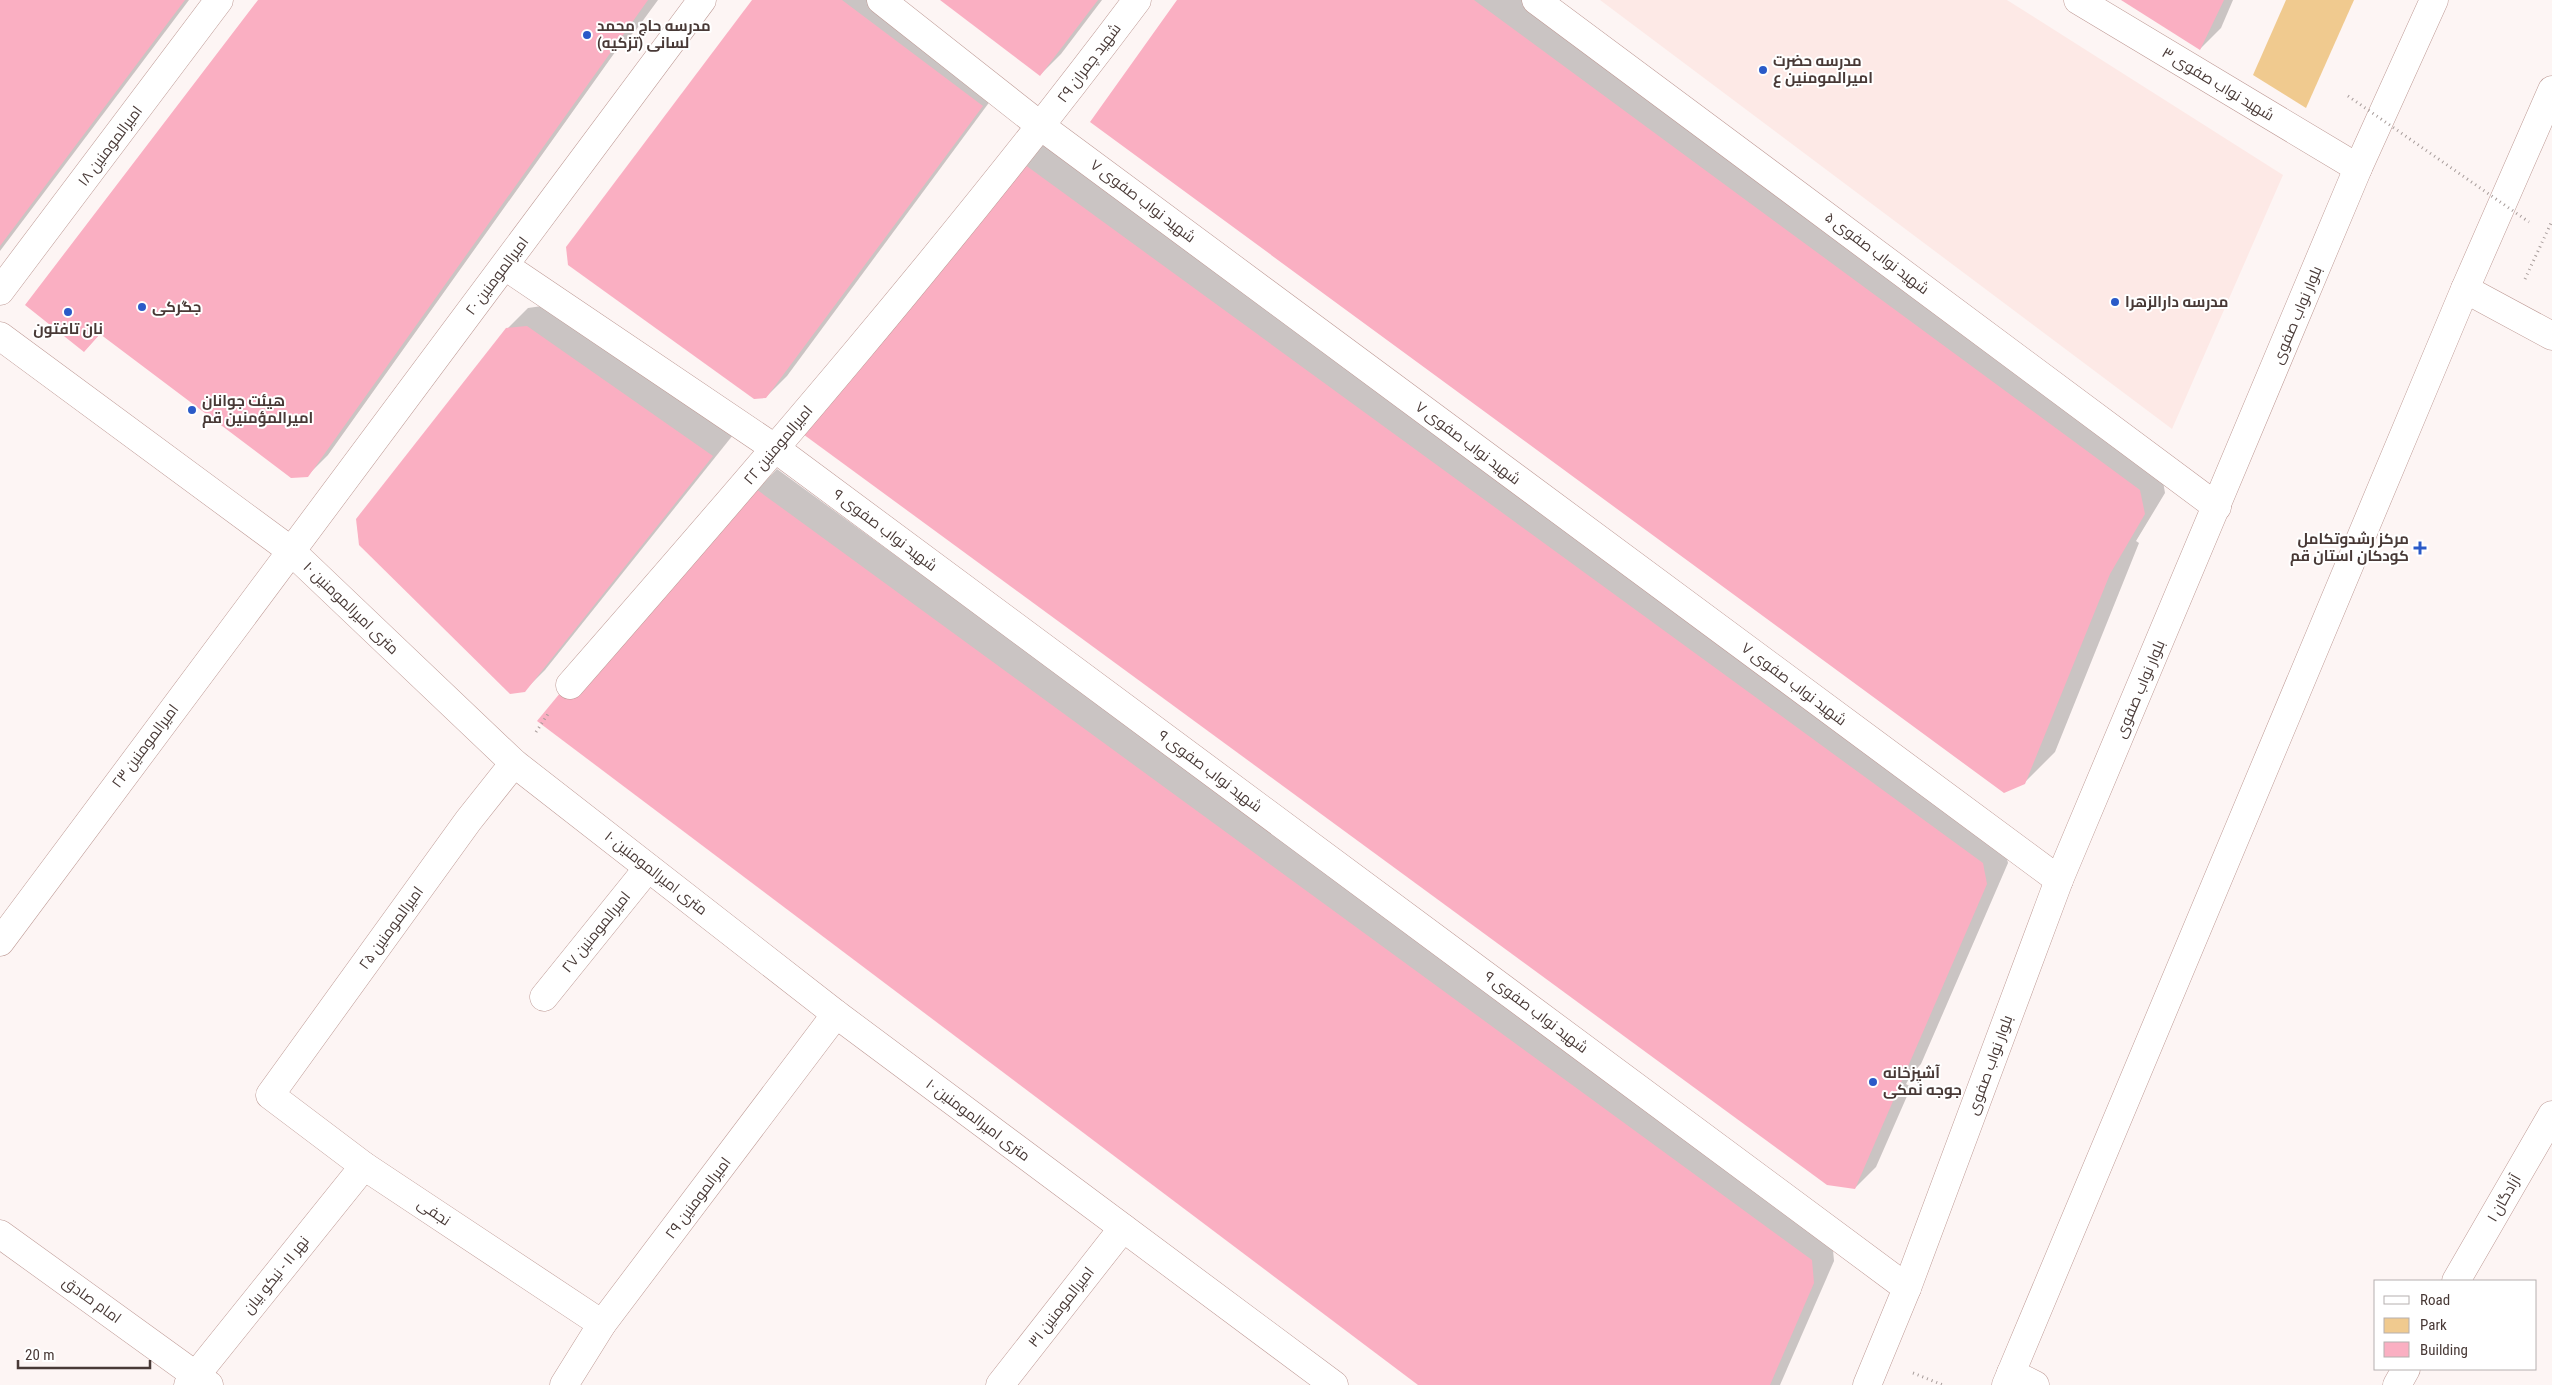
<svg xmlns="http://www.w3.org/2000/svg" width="2552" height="1385" font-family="'Roboto Condensed',Cairo,sans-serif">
  <rect width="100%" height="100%" fill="#fdf5f4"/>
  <polygon fill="#fde9e6" points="1600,0 2007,0 2283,175 2172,429"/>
  <polygon fill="#f0ca8f" points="2286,0 2354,0 2306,108 2253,75"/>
  <g fill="#0003">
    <polygon points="0,0 189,0 0,251"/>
    <polygon points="259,0 658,0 636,30 618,48 328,455 307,476 101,333 84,351"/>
    <polygon points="753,0 890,0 1002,85 787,376 766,397"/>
    <polygon points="942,0 1102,0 1061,54 1040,75"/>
    <polygon points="1179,0 1522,0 2161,469 2165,493 2136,541 2139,543 2055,752 2024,783"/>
    <polygon points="2123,0 2233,0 2221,28 2200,49"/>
    <polygon points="1028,131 2003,842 2008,863 1921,1064 1911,1075 1906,1084 1911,1087 1876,1167 1855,1188 794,426"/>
    <polygon points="549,305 733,435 545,670 524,691 507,329 528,308"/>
    <polygon points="777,469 1832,1239 1834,1261 1780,1385 1420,1385 757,490"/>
  </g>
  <g fill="#faafc2">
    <polygon points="0,0 185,0 0,246"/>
    <polygon points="258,0 648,0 308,477 291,478 100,334 84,352 25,305"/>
    <polygon points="752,0 842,0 983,106 766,398 754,399 568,265 566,247"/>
    <polygon points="940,0 1098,0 1040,76"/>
    <polygon points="1177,0 1474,0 2140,490 2145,514 2110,574 2025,784 2004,793 1090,122"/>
    <polygon points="2121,0 2224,0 2200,50"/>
    <polygon points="1006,151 1983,863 1987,884 1855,1189 1827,1185 792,426"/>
    <polygon points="527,326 713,456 525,692 510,694 359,545 356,519 506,328"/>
    <polygon points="756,489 1812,1260 1814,1283 1770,1385 1418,1385 537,721 632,606"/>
  </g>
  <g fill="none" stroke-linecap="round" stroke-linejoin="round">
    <g stroke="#be9a95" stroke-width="29">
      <g id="minor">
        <polyline points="881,0 1042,127 2059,880"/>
        <polyline points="1536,0 2217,507"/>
        <polyline points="2078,0 2358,168"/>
        <polyline points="505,266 776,449 1907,1288"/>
        <polyline points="2465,289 2552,336"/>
        <polyline points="0,291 219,0"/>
        <polyline points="0,336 290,550 514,763 836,1014 1334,1385"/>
        <path d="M570,685C765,462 959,237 1137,0"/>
        <polyline points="514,763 468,821 270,1095 364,1166 602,1324"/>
        <polyline points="0,942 702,0"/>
        <polyline points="544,997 648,868"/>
        <polyline points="0,1234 209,1385"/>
        <polyline points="2456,1281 2552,1115"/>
        <polyline points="2011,1373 2035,1385"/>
        <polyline points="188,1385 364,1166"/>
        <polyline points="564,1385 602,1324 836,1014"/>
        <polyline points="1000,1385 1123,1228"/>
        <polyline points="2397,1385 2406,1369"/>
      </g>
    </g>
    <g stroke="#be9a95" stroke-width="29">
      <g id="major">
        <polyline points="1867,1385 1907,1288 2059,880 2358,168 2434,0"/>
        <polyline points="2006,1385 2465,289 2552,90"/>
      </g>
    </g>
    <g stroke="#a79c9a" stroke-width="3" stroke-dasharray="1 4" stroke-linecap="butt">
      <polyline points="2525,279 2552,221"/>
      <polyline points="536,732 548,714"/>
      <polyline points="1913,1373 1943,1385"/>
    </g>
    <use href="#minor" stroke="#fff" stroke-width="28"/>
    <use href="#major" stroke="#fff" stroke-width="28"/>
    <polyline stroke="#a79c9a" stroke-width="3" stroke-dasharray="1 4" stroke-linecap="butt" points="2348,96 2529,222"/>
  </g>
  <g fill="#2a5ac8" stroke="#fff" stroke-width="2">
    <circle cx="587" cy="35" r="5"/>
    <circle cx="1763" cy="70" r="5"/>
    <circle cx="2115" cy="302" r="5"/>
    <circle cx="142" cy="307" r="5"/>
    <circle cx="68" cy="312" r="5"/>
    <circle cx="192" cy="410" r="5"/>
    <path d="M2417.5 540.5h5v5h5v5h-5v5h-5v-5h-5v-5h5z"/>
    <circle cx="1873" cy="1082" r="5"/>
  </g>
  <g text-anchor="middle" stroke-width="4" stroke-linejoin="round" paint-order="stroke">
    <g font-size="15" font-weight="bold" fill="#483936" stroke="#fff" text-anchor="start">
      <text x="597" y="31">مدرسه حاج محمد<tspan x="597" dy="17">لسانی (تزکیه)</tspan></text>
      <text x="1773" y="66">مدرسه حضرت<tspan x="1773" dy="17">امیرالمومنین ع</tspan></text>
      <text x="2125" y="307">مدرسه دارالزهرا</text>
      <text x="152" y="312">جگرکی</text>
      <text x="68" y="334" text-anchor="middle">نان تافتون</text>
      <text x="202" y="406">هیئت جوانان<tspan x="202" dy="17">امیرالمؤمنین قم</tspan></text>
      <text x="2409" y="544" text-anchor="end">مرکز رشدوتکامل<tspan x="2409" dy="17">کودکان استان قم</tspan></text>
      <text x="1883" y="1078">آشپزخانه<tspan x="1883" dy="17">جوجه نمکی</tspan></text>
    </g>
    <g font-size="15" fill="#483936" stroke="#fff">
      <text transform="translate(1089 63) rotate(-53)" y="5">شهید چمران ۲۹</text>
      <text transform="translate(2218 84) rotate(31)" y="5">شهید نواب صفوی ۳</text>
      <text transform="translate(110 146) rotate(-53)" y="5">امیرالمومنین ۱۸</text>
      <text transform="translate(1143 201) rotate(37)" y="5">شهید نواب صفوی ۷</text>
      <text transform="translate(1877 253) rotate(37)" y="5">شهید نواب صفوی ۵</text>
      <text transform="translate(497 276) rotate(-53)" y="5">امیرالمومنین ۲۰</text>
      <text transform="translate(2297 315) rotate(-67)" y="5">بلوار نواب صفوی</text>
      <text transform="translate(1468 443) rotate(37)" y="5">شهید نواب صفوی ۷</text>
      <text transform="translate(778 445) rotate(-50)" y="5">امیرالمومنین ۲۲</text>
      <text transform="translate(885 530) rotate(37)" y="5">شهید نواب صفوی ۹</text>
      <text transform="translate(351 608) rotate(44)" y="5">۱۰ متری امیرالمومنین</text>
      <text transform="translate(1794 684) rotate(37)" y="5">شهید نواب صفوی ۷</text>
      <text transform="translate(2140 689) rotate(-67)" y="5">بلوار نواب صفوی</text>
      <text transform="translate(145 746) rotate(-53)" y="5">امیرالمومنین ۲۳</text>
      <text transform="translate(1210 771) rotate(37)" y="5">شهید نواب صفوی ۹</text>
      <text transform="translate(656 873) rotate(38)" y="5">۱۰ متری امیرالمومنین</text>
      <text transform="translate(391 928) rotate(-54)" y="5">امیرالمومنین ۲۵</text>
      <text transform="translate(596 932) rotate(-51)" y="5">امیرالمومنین ۲۷</text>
      <text transform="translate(1536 1012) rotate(37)" y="5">شهید نواب صفوی ۹</text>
      <text transform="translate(1990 1065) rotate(-70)" y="5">بلوار نواب صفوی</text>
      <text transform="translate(978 1120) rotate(37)" y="5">۱۰ متری امیرالمومنین</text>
      <text transform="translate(698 1198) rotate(-53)" y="5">امیرالمومنین ۲۹</text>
      <text transform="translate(2504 1198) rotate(-60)" y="5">آزادگان ۱</text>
      <text transform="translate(434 1212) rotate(34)" y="5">نجفی</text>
      <text transform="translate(276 1275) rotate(-51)" y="5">نهر ۱۱ - نیکو بیان</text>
      <text transform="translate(92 1300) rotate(36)" y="5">امام صادق</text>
      <text transform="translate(1061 1307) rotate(-52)" y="5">امیرالمومنین ۳۱</text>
    </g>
  </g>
  <rect x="2374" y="1280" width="162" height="90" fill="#ffffff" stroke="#b6b0af"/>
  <rect x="2384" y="1296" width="25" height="8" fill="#ffffff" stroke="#b6b0af"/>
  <text x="2420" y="1305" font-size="15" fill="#483936">Road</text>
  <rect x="2384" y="1318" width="25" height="15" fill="#f0ca8f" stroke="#b6b0af"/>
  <text x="2420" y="1330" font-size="15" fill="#483936">Park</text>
  <rect x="2384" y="1342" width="25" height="15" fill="#faafc2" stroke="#b6b0af"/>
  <text x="2420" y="1355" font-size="15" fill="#483936">Building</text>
  <path d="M18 1360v8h132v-8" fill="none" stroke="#483936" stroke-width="2.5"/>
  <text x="25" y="1360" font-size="15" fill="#483936" stroke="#ffffff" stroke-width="4" paint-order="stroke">20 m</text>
</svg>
